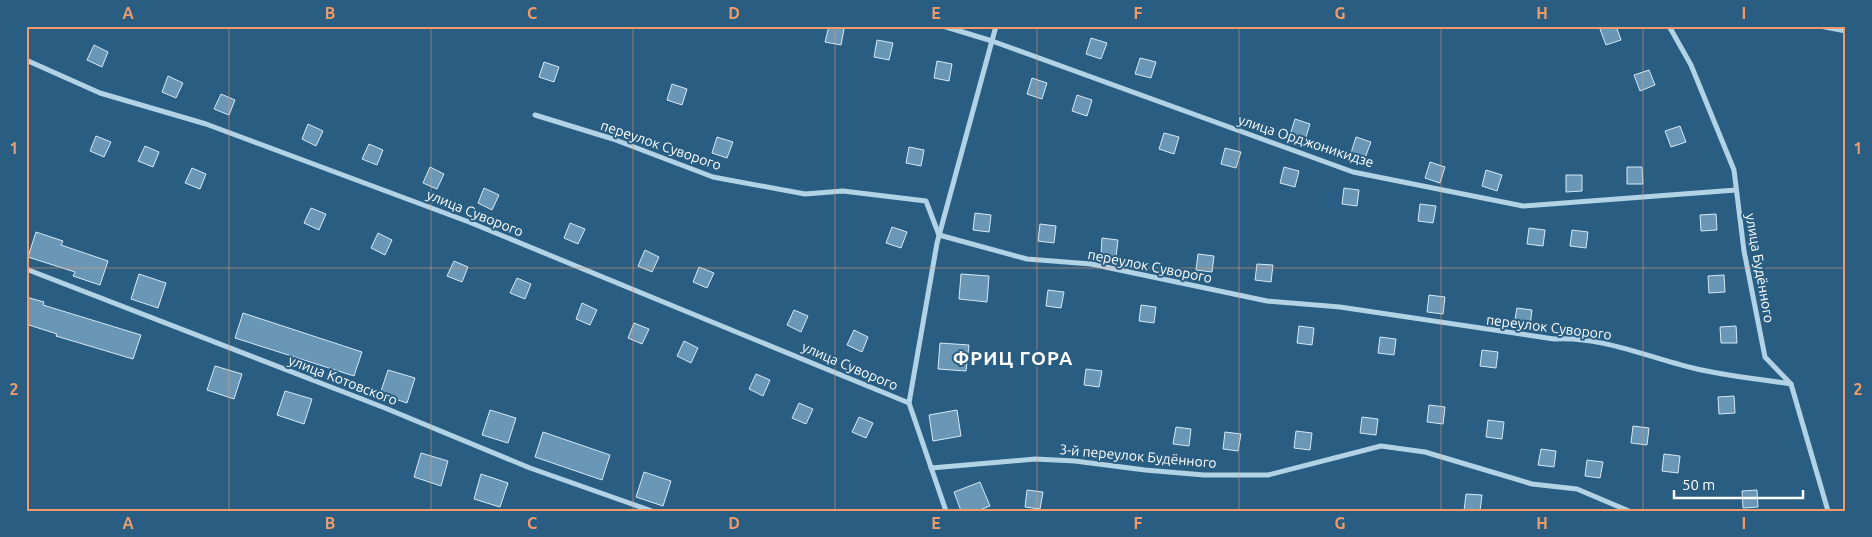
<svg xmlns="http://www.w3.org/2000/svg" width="1872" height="537" font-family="Ubuntu,sans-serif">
  <rect width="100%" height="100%" fill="#295e82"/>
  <g fill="#6997b5" stroke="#d5e9f5">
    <polygon points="829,26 844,29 841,45 825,42"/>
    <polygon points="1608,26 1616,26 1621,40 1606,45 1600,29"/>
    <polygon points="1091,38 1107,43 1101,59 1086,54"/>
    <polygon points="877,40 893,43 889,60 874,57"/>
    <polygon points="94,45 108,52 102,67 87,60"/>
    <polygon points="1140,58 1156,62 1151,78 1135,74"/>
    <polygon points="937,61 952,64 949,81 934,78"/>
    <polygon points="544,62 559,67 554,82 539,77"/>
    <polygon points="1649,70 1655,85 1640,91 1634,75"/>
    <polygon points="168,76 183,83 176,98 162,92"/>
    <polygon points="1032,78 1047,83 1042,99 1027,94"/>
    <polygon points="672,84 687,89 682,105 667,100"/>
    <polygon points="221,94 235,100 229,115 214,109"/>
    <polygon points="1077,95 1092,100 1087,116 1072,111"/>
    <polygon points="1295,119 1310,124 1305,140 1290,135"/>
    <polygon points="308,124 323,131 316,146 302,139"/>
    <polygon points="1680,126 1686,142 1671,147 1665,131"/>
    <polygon points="1164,133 1179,137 1174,154 1159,149"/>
    <polygon points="96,136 111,142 104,157 90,151"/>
    <polygon points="717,137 733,142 727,158 712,153"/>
    <polygon points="1356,137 1371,142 1365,158 1351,153"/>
    <polygon points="369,144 383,150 377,165 362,159"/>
    <polygon points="145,146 159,152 153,167 138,161"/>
    <polygon points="909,147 924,150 921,166 906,163"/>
    <polygon points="1225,148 1241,152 1236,168 1221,164"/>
    <polygon points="1430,162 1445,167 1440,183 1425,178"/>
    <polygon points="430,167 444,174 437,189 423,183"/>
    <polygon points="1284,167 1299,171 1295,187 1280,183"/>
    <polygon points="1627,167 1642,167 1643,184 1627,184"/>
    <polygon points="192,168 206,174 200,189 185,183"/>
    <polygon points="1486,170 1502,175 1497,191 1482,186"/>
    <polygon points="1566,175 1582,175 1582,191 1566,192"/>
    <polygon points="484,188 499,195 492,210 478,203"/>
    <polygon points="1344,188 1359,190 1357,206 1342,204"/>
    <polygon points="1420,204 1436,206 1433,223 1418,221"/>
    <polygon points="311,208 326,214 319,230 304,223"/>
    <polygon points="975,213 991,215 989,232 973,230"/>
    <polygon points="1716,214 1717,230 1701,231 1700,215"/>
    <polygon points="570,223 585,229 578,244 564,238"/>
    <polygon points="1040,224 1056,226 1054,243 1038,241"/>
    <polygon points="892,227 907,232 901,248 886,243"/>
    <polygon points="1529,228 1545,230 1543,246 1527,244"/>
    <polygon points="1572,230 1588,232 1586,248 1570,246"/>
    <polygon points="36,232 63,241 61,245 108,261 100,285 73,276 75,272 28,257"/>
    <polygon points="378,233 392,240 385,255 371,248"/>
    <polygon points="1102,238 1118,240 1116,257 1101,255"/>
    <polygon points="645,250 659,257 652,272 638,266"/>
    <polygon points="1198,254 1214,256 1212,272 1196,270"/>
    <polygon points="454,261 468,267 462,282 447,276"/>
    <polygon points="1257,264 1273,265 1271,282 1255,280"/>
    <polygon points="699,267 714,273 707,288 693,282"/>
    <polygon points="139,274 166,283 158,308 131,299"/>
    <polygon points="961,274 989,276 987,302 959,299"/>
    <polygon points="1724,275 1725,292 1709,293 1708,276"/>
    <polygon points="517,278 531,284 525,299 510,293"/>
    <polygon points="1048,290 1064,292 1061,308 1046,306"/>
    <polygon points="1429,295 1445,297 1443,314 1427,312"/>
    <polygon points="26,297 44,302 43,305 141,335 133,359 56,336 57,334 26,324"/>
    <polygon points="582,303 597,310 590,325 576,319"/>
    <polygon points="1141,305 1156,307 1154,323 1139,321"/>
    <polygon points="1517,308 1532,310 1530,326 1514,324"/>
    <polygon points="794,310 808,316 801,332 787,325"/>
    <polygon points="243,313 362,352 354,376 235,338"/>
    <polygon points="634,323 649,329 642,344 628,338"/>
    <polygon points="1299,326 1314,328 1312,345 1297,343"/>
    <polygon points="1736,326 1737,343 1721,343 1720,327"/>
    <polygon points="854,330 868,337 862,352 847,345"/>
    <polygon points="1380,337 1396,339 1394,355 1378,353"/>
    <polygon points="684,341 698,348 691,363 677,356"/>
    <polygon points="940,343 969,345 966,371 938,369"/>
    <polygon points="1482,350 1498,352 1496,368 1480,366"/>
    <polygon points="215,366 242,374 234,399 207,390"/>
    <polygon points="1086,369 1102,371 1099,387 1084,385"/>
    <polygon points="388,370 415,378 407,403 380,394"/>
    <polygon points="756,374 770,380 763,396 749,389"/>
    <polygon points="285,391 312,399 304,424 277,415"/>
    <polygon points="1734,396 1735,413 1719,414 1718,397"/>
    <polygon points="799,403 813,409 806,424 792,418"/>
    <polygon points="1429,405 1445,407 1443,424 1427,422"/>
    <polygon points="490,410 516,418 508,443 482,435"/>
    <polygon points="957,410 961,436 933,441 929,415"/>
    <polygon points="859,417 873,423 866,438 852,432"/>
    <polygon points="1362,417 1378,419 1376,435 1360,433"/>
    <polygon points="1488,420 1504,422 1502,439 1486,437"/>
    <polygon points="1633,426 1649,428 1647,445 1631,443"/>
    <polygon points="1176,427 1191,429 1189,446 1173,444"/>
    <polygon points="1296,431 1312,433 1310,450 1294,448"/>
    <polygon points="543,432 610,455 602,480 535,457"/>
    <polygon points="1225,432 1241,434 1238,451 1223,449"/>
    <polygon points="1541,449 1556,451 1554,467 1538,465"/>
    <polygon points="421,453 448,461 441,486 414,477"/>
    <polygon points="1664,454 1680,456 1678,473 1662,471"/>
    <polygon points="1587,460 1603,462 1600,478 1585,476"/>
    <polygon points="644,472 671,481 663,506 636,497"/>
    <polygon points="481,474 508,483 500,507 474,499"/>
    <polygon points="980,482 990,506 977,511 961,511 954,492"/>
    <polygon points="1027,490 1043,492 1040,509 1025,507"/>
    <polygon points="1757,490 1758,507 1743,508 1742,491"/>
    <polygon points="1466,494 1482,495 1480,511 1464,511"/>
  </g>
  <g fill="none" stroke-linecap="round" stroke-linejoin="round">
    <g stroke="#b2d2e6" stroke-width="5">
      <polyline points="943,26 992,41 1353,172 1523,206 1736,190"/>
      <polyline points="1669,26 1691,65 1734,170 1744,251 1765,357 1791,384 1828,511"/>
      <polyline points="1820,26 1846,31"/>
      <polyline points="26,60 100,93 206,124 469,222 909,403"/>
      <path d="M535,115L613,139L713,177L805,194L843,191L926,201L939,235L1027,259L1091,264L1267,301L1340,307L1554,339C1601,336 1647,357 1693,368C1725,376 1759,379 1791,384"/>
      <polyline points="26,269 385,408 530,468 652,511"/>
      <polyline points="931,468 1035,459 1075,461 1145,470 1204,475 1268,475 1381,446 1425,452 1532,484 1577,489 1629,511"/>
      <polyline points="946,511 909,403 937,243 996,26"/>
    </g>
  </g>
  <path fill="none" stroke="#f19b6d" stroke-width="1" stroke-opacity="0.55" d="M229,26V511M431,26V511M633,26V511M835,26V511M1037,26V511M1239,26V511M1441,26V511M1643,26V511M26,268H1846"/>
  <g text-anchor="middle" stroke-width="4" stroke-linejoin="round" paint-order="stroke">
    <g font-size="14" fill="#fff" stroke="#295e82">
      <text transform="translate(1306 141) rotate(18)" y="5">улица Орджоникидзе</text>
      <text transform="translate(661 145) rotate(19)" y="5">переулок Суворого</text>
      <text transform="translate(475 213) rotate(22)" y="5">улица Суворого</text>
      <text transform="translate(1150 266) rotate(11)" y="5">переулок Суворого</text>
      <text transform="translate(1760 268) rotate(80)" y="5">улица Будённого</text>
      <text transform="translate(1549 327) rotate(7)" y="5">переулок Суворого</text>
      <text transform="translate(850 366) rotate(23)" y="5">улица Суворого</text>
      <text transform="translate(343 380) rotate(21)" y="5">улица Котовского</text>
      <text transform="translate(1138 456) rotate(5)" y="5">3-й переулок Будённого</text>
    </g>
    <g font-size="19" font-weight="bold" letter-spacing="1" fill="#fff" stroke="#295e82">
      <text x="1013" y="365">ФРИЦ ГОРА</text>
    </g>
  </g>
  <rect width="1872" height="537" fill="none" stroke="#295e82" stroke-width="55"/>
  <path d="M1674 490v8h129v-8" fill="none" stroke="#ffffff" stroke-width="2.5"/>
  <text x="1682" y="490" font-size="15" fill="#ffffff" stroke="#295e82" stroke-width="4" paint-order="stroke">50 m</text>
  <rect x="28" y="28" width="1816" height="482" fill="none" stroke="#f19b6d" stroke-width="2"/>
  <g font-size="16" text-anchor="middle" font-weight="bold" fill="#f19b6d">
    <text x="128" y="19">A</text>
    <text x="330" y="19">B</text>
    <text x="532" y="19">C</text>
    <text x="734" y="19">D</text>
    <text x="936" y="19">E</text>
    <text x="1138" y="19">F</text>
    <text x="1340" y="19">G</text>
    <text x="1542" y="19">H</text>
    <text x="1744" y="19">I</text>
    <text x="14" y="154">1</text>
    <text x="1858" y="154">1</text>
    <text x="14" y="395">2</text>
    <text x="1858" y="395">2</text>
    <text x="128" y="529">A</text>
    <text x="330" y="529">B</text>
    <text x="532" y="529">C</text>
    <text x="734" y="529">D</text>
    <text x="936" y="529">E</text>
    <text x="1138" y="529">F</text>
    <text x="1340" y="529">G</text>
    <text x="1542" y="529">H</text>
    <text x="1744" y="529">I</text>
  </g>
</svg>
